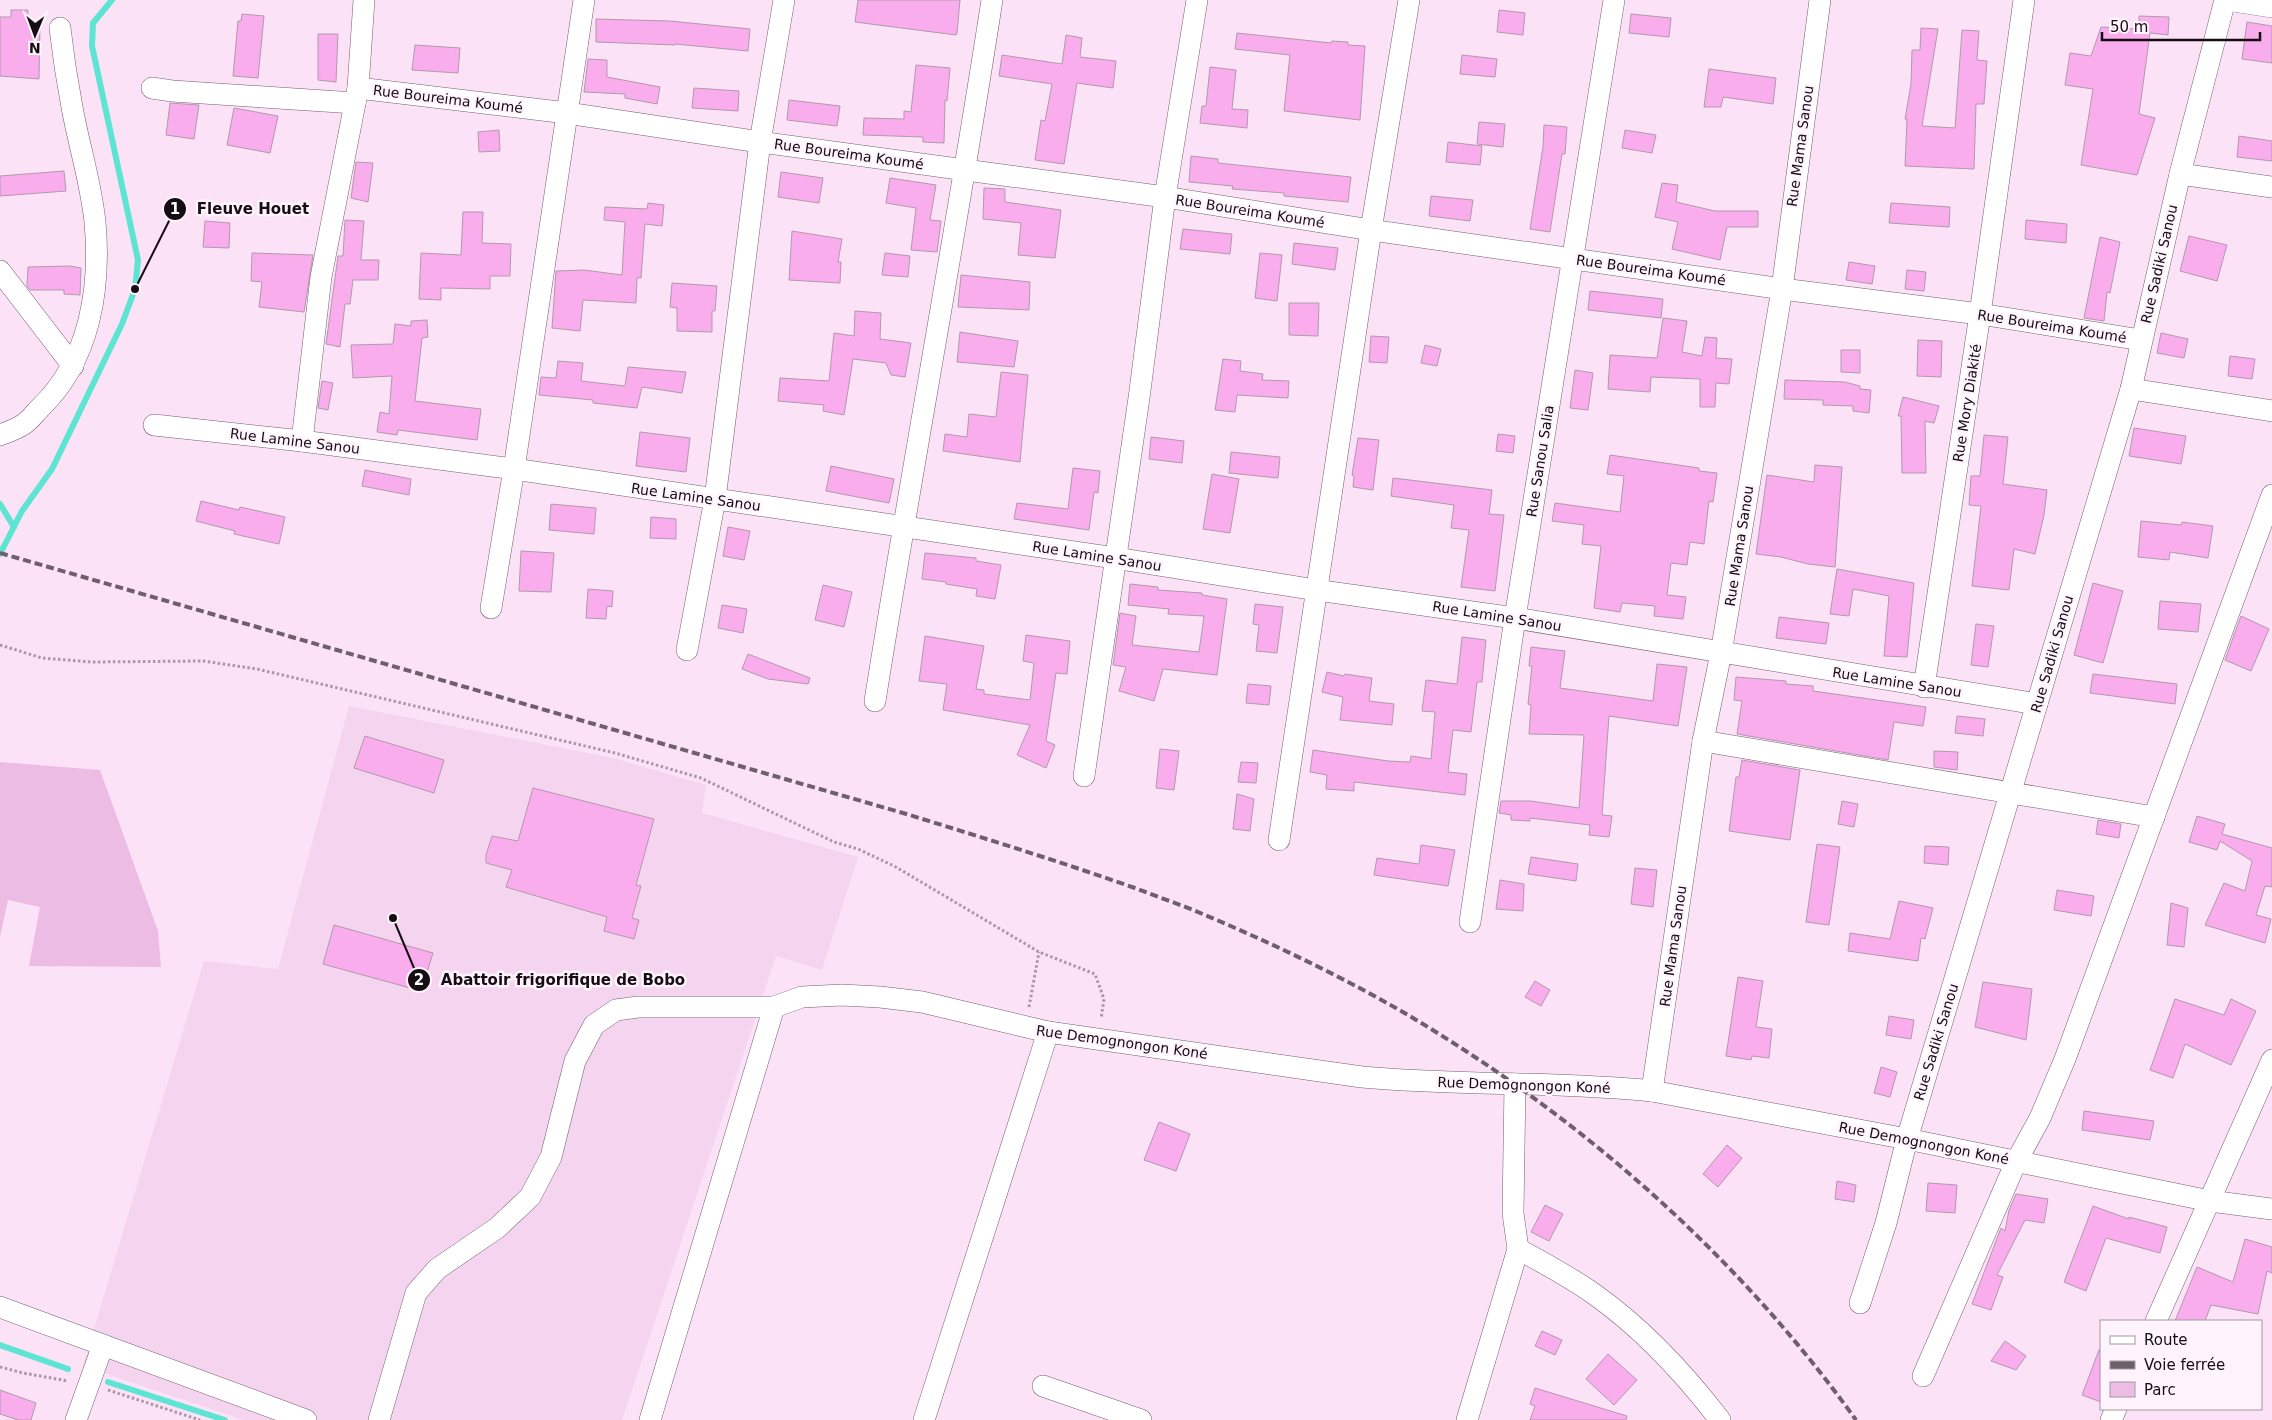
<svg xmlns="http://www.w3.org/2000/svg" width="2272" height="1420" font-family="'DejaVu Sans',sans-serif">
  <rect width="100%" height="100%" fill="#fce2f7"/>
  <polygon fill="#f4d4ee" points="349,706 613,758 706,785 702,813 858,857 822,970 776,956 622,1420 244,1420 83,1366 204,961 278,969"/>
  <polygon fill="#edbce4" points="0,762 100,770 158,931 161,967 29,966 40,907 8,900 0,937"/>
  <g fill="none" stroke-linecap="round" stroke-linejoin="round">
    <g stroke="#5ee4d3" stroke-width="6">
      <polyline points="0,504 14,527"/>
      <polyline points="0,554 22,511 52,469 122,324 135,289 138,260 92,46 93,23 112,0"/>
      <polyline points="0,1345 68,1369"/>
      <polyline points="108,1382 225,1420"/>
    </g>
  </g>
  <g fill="#faadec" stroke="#b199ad">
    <polygon points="858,0 960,0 957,33 956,35 855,22"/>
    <polygon points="11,10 28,10 27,24 40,24 39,79 0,76 0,17 11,17"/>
    <polygon points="1499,10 1525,13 1523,35 1497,32"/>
    <polygon points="242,14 264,16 258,78 233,76 238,21 241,21"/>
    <polygon points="1631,14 1671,18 1669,37 1629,33"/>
    <polygon points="2139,16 2169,17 2168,35 2150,33 2139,114 2155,118 2137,175 2081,165 2093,89 2065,85 2070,53 2091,56 2101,27 2139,29"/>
    <polygon points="596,19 670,21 750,29 748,51 675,44 675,45 596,42"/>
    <polygon points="2247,22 2272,26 2272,63 2242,59"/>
    <polygon points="1921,28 1938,29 1922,126 1955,128 1962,30 1979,31 1977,60 1987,61 1984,104 1976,104 1974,169 1905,166 1907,119 1905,119 1911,84 1912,50 1920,50"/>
    <polygon points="1237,33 1331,43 1332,41 1348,42 1348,45 1365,46 1360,120 1284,111 1290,55 1235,49"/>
    <polygon points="318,34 338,34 336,82 318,80"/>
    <polygon points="1066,35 1082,38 1080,57 1116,61 1113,88 1077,83 1064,164 1035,160 1041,120 1045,121 1052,84 999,76 1002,55 1062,64"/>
    <polygon points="415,45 460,48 458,73 412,70"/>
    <polygon points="1462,55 1497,59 1495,77 1460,74"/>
    <polygon points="588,59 607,60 607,77 660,87 657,104 625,98 625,94 584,92"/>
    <polygon points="916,65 950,68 947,101 945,100 944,143 923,142 923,137 863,135 864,118 904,119 904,111 911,112"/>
    <polygon points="1210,67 1236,70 1232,109 1248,110 1247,128 1200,123 1202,106 1206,106"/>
    <polygon points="1709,69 1776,78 1773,104 1723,97 1721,107 1704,107"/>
    <polygon points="694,88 739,91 738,111 692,108"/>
    <polygon points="789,100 840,106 837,126 787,120"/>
    <polygon points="170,103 199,105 194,139 166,135"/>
    <polygon points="234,108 278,116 270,153 227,145"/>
    <polygon points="1479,122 1505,124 1503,147 1477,144"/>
    <polygon points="1544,125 1567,127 1565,154 1562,154 1550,232 1530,229 1543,147"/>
    <polygon points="499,130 500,151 479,152 478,132"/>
    <polygon points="1625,130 1656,135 1652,153 1622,148"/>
    <polygon points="2239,136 2272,141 2272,161 2237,157"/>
    <polygon points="1448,142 1482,146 1480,165 1446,162"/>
    <polygon points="1191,156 1218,159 1218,163 1351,177 1348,202 1284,196 1284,193 1232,189 1233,186 1189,182"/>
    <polygon points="356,162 373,163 368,202 351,198"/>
    <polygon points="64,171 66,191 0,196 0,176"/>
    <polygon points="781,172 823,178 819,203 778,197"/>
    <polygon points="890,178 936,185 930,220 941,221 937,252 911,250 916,208 886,203"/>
    <polygon points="1662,183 1678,185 1676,202 1715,211 1758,211 1758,227 1727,227 1720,260 1672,249 1678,222 1655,217"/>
    <polygon points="984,188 1005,189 1005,202 1061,210 1055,258 1018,255 1021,223 983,219"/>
    <polygon points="1431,196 1473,200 1470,221 1429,216"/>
    <polygon points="648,203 664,205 662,226 645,224 641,278 637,278 636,303 583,300 580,331 552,328 556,271 584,270 622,275 625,222 604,220 605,207 647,209"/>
    <polygon points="1891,203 1950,207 1949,227 1889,223"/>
    <polygon points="463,212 483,212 482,243 511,244 510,276 490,276 490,289 441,288 441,300 419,299 421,253 461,255"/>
    <polygon points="345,220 364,221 361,260 379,260 378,280 353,280 350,304 345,304 340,347 326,344 338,256 343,256"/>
    <polygon points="2026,220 2067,224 2066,243 2025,239"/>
    <polygon points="205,221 230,223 229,248 203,247"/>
    <polygon points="1183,229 1232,234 1230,254 1180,249"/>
    <polygon points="792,231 842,239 838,262 841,262 840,283 789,280"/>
    <polygon points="2189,236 2227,245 2217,281 2180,271"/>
    <polygon points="2100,237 2120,242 2110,293 2107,292 2104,321 2084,318"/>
    <polygon points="1294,243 1338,248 1335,270 1292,264"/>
    <polygon points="252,253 313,255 304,312 259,307 262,282 251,281"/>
    <polygon points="885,253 910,256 908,277 882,275"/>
    <polygon points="1260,253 1282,255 1277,301 1255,298"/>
    <polygon points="1849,262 1875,266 1872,284 1846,280"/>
    <polygon points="70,266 81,268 80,295 64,294 64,290 30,290 27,286 28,267"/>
    <polygon points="1907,270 1926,272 1924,291 1905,289"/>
    <polygon points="961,275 1030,282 1029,310 958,307"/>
    <polygon points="672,283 717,286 715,311 712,311 712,332 677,331 677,308 670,307"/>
    <polygon points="1590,291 1663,299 1661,318 1588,310"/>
    <polygon points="1289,303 1319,303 1318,336 1289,335"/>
    <polygon points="855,311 881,313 880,339 911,343 905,377 891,375 886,363 853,359 844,415 823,411 824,405 778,401 780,378 829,381 834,333 854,336"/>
    <polygon points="1663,318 1687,321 1682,352 1702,356 1705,337 1717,338 1716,358 1732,359 1729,384 1716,383 1715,407 1700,407 1700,379 1651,377 1650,392 1608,389 1610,355 1657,358"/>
    <polygon points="427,320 428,337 422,338 415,401 481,409 477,440 398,430 397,435 377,432 380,412 389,414 392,376 353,378 351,345 393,344 395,324 411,326 411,321"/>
    <polygon points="960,332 1018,341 1014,367 957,362"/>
    <polygon points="2161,333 2188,339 2184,358 2157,353"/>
    <polygon points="1371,336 1389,337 1387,363 1369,362"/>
    <polygon points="1918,340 1942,341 1941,377 1917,376"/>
    <polygon points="1425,345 1441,349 1437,366 1421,363"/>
    <polygon points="1841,350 1860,350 1860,373 1841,372"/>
    <polygon points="2230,356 2255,359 2252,379 2228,376"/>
    <polygon points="1223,359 1241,361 1240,371 1263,374 1262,380 1289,381 1288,398 1237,395 1235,412 1215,410"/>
    <polygon points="558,361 583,363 581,381 625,386 628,367 686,372 682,393 642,387 637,408 593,403 593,400 539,395 541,377 556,378"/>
    <polygon points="1575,370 1593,373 1588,410 1570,408"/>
    <polygon points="1001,372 1028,375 1020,462 943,451 945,434 967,437 969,414 996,417"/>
    <polygon points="1785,380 1845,382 1860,386 1860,389 1871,390 1869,413 1853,411 1853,406 1823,405 1823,400 1784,399"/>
    <polygon points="322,381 333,383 328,410 318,408"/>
    <polygon points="1903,397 1939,406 1934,423 1925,421 1926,473 1902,473 1901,416 1898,416"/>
    <polygon points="2134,428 2186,436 2181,464 2129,456"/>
    <polygon points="640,432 690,438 686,472 636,466"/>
    <polygon points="1498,434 1515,436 1513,453 1496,451"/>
    <polygon points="1984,435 2008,437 2003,484 2047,490 2044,515 2035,554 2014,549 2009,590 1972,586 1981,506 1969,505 1971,476 1980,476"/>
    <polygon points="1151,437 1184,441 1182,463 1149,459"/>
    <polygon points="1358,438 1379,440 1373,490 1353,487 1354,476 1352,475"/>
    <polygon points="1231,452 1280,457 1278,478 1229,473"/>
    <polygon points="1610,455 1699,468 1699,471 1717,473 1713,502 1709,501 1704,544 1690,542 1687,565 1671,563 1667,595 1686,597 1683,619 1654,616 1655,606 1622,603 1620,612 1594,608 1601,546 1582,544 1584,525 1552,521 1555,503 1620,512 1624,476 1607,474"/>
    <polygon points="1815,465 1842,467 1835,567 1808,564 1781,557 1756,554 1767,475 1814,482"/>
    <polygon points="831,466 894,479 889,503 826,491"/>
    <polygon points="1073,468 1100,471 1098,493 1094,492 1089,530 1014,519 1017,503 1068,509"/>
    <polygon points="365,470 411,479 409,495 362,486"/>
    <polygon points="1212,474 1239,479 1230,533 1203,529"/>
    <polygon points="1393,478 1492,490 1489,514 1504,515 1495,591 1461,587 1469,530 1451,528 1454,505 1391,496"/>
    <polygon points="201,501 239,510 240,507 285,517 279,544 234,534 235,531 196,521"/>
    <polygon points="551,504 596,508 594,534 549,530"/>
    <polygon points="651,517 676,519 676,539 650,538"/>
    <polygon points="2141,521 2181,525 2182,522 2213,526 2208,558 2170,552 2169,560 2138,557"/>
    <polygon points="728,527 750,531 744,560 723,556"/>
    <polygon points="521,551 554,553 551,592 519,591"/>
    <polygon points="925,553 976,558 976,561 1001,565 995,599 976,596 977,589 946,584 946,582 922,579"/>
    <polygon points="1837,569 1914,583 1907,657 1884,656 1889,596 1853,589 1849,616 1830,614"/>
    <polygon points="2093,583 2123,591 2103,663 2074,655"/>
    <polygon points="1130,584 1158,587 1158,590 1202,593 1202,595 1227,599 1217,675 1163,669 1154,701 1119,691 1126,667 1113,665 1120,613 1136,616 1132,645 1199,652 1204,616 1168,614 1169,609 1128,605"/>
    <polygon points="823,585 852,592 844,627 815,620"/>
    <polygon points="588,589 613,591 612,607 607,606 606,619 586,618"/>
    <polygon points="2160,601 2201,604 2198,632 2158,629"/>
    <polygon points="1255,604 1283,607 1277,653 1256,651 1259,625 1253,624"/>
    <polygon points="722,605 747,609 743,633 718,628"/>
    <polygon points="2241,616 2269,629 2251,671 2225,660"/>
    <polygon points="1779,617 1829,623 1826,644 1776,638"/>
    <polygon points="1976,624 1994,626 1988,667 1971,665"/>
    <polygon points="1026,635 1070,641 1067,674 1056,673 1046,741 1055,745 1046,768 1017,755 1030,725 943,710 947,684 919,681 925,636 984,646 976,689 984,690 984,694 1030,700 1034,663 1023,661"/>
    <polygon points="1462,637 1486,640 1482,682 1477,682 1471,732 1453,730 1448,772 1467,774 1465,795 1354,782 1354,791 1326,789 1327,775 1310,772 1313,750 1388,761 1410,762 1411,756 1431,759 1435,712 1422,711 1426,680 1457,684"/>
    <polygon points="1531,647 1565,651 1560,688 1653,701 1657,664 1687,667 1678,726 1609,716 1602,815 1612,816 1609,837 1589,835 1590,825 1530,818 1530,821 1511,820 1511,815 1499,813 1501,801 1531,801 1579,808 1584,735 1529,734 1531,705 1528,704 1532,666 1529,666"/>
    <polygon points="748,654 810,678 808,684 768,679 742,669"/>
    <polygon points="1327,672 1344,676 1345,674 1372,678 1369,701 1394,704 1392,725 1340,720 1343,697 1322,692"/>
    <polygon points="2093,674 2177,684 2175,704 2090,693"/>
    <polygon points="1736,677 1786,681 1786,684 1813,686 1813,691 1926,707 1923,726 1894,722 1888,760 1737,734 1742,701 1734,700"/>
    <polygon points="1248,684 1271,686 1269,705 1246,703"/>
    <polygon points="1957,716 1985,719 1983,736 1955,733"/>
    <polygon points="365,736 444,760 434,793 354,768"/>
    <polygon points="1160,749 1179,751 1174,790 1156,788"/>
    <polygon points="1934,751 1958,752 1957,770 1934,767"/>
    <polygon points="1742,760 1800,770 1790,840 1729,831 1736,777 1739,777"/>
    <polygon points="1241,762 1258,763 1256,783 1238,782"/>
    <polygon points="533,788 654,819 636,885 641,886 632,918 639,920 634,939 604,931 607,917 506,887 512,870 486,863 486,855 492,836 518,841"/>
    <polygon points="1237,794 1254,799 1250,831 1233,829"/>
    <polygon points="1842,801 1858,804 1854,827 1838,824"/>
    <polygon points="2197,816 2225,824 2222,834 2272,848 2272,887 2265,886 2256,915 2271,919 2265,943 2205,925 2224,883 2245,891 2252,861 2220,841 2217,850 2189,842"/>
    <polygon points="2098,820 2121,824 2119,838 2096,834"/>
    <polygon points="1817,844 1840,847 1829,925 1806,922"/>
    <polygon points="1421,845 1455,850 1448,886 1374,875 1377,858 1419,864"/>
    <polygon points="1925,846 1949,847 1948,865 1924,863"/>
    <polygon points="1531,857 1578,864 1576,881 1528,874"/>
    <polygon points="1635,868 1657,870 1653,907 1631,904"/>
    <polygon points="1500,880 1524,884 1523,911 1496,909"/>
    <polygon points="2057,890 2094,896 2091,916 2054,910"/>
    <polygon points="1899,901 1933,908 1925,939 1921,938 1918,961 1848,951 1850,933 1890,939"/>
    <polygon points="2171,903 2188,908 2184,947 2167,945"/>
    <polygon points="334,925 433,953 421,991 323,964"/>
    <polygon points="1738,977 1763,981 1756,1027 1772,1029 1769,1058 1752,1056 1751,1060 1726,1056"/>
    <polygon points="1535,981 1550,990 1541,1006 1525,997"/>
    <polygon points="1983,982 2032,989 2026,1040 1975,1027"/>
    <polygon points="2175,999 2224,1015 2231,999 2256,1011 2231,1065 2185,1044 2173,1078 2150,1070"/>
    <polygon points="1889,1016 1914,1020 1911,1039 1886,1035"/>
    <polygon points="1881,1067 1897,1072 1890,1097 1874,1093"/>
    <polygon points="2084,1111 2154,1121 2150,1140 2082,1130"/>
    <polygon points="1159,1122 1190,1134 1176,1171 1144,1160"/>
    <polygon points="1727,1145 1742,1158 1718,1187 1703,1174"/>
    <polygon points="1837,1181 1856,1185 1854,1202 1835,1199"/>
    <polygon points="1928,1183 1957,1185 1955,1213 1926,1211"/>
    <polygon points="2016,1194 2048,1199 2044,1223 2025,1220 1997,1275 2003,1277 1991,1310 1972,1304 2001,1228 2005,1231 2009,1210"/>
    <polygon points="1545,1205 1563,1214 1549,1241 1531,1232"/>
    <polygon points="2093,1206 2129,1219 2129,1217 2167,1227 2160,1253 2106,1238 2086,1291 2064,1282"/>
    <polygon points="2245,1239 2272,1247 2272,1273 2267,1271 2258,1314 2211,1305 2205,1321 2175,1321 2197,1267 2233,1282"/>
    <polygon points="1542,1331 1562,1340 1555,1355 1535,1346"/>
    <polygon points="2005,1341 2026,1356 2016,1370 1991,1361"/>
    <polygon points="2099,1350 2101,1350 2101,1402 2082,1395"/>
    <polygon points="1608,1354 1637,1380 1614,1405 1586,1379"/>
    <polygon points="1535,1388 1627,1416 1626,1420 1530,1420 1535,1406 1530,1404"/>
    <polygon points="0,1390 36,1403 31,1420 18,1420 0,1414"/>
  </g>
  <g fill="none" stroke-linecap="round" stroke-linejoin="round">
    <g stroke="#755e70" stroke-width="22">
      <g id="minor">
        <polyline points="2227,0 2272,7"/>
        <polyline points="152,88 172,91 355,103"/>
        <polyline points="358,88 567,113 760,142 1165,197 1371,230 1782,289 1980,314 2141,340"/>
        <polyline points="2180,174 2272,187"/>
        <polyline points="0,271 73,366"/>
        <polyline points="2131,389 2272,411"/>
        <polyline points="154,425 302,441 514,469 1115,558 1316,590 1515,618 2037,704"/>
        <path d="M0,435C8,432 17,429 24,424C30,420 35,413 40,408C90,360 101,289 95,222C91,183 79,146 72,107C67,81 63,55 60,28"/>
        <polyline points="302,441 321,277 358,88 364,0"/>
        <polyline points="491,608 514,469 584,0"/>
        <polyline points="687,650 715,499 760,142 784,0"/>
        <polyline points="1924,687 1980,314 2024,0"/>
        <path d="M875,701C912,467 956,234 992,0"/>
        <polyline points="1703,741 2154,817"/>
        <polyline points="1084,776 1139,398 1165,197 1197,0"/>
        <polyline points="1279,840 1371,230 1409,0"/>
        <polyline points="1470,922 1515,618 1614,0"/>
        <polyline points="1652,1091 1703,741 1721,653 1782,289 1820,0"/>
        <path d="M1518,1249C1544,1263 1570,1277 1594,1294C1642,1328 1684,1373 1720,1420"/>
        <polyline points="1860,1303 1886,1223 1907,1139 2131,389 2180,174 2225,0"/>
        <polyline points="0,1307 306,1420"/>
        <polyline points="2156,1321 2272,1060"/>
        <polyline points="1923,1376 2016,1162 2040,1118 2065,1059 2272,495"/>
        <polyline points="1043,1386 1141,1420"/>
        <polyline points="76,1420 103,1345"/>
        <path d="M379,1420L416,1293L437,1269L497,1228L530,1197L551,1157L575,1061L594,1025L616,1010L638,1007H774L802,997L842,995L880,997L922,1002L1048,1032L1362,1077C1458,1086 1555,1081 1652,1091L1907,1139L2210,1201L2272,1209"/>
        <polyline points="650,1420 774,1007"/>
        <polyline points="924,1420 1048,1032"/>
        <polyline points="1467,1420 1518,1249 1513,1213 1515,1084"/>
        <polyline points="2111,1420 2116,1409"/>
      </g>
    </g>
    <g stroke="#ab97a7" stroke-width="3" stroke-dasharray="2.5 2.5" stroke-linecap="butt">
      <polyline points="0,645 42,658 92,662 203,661 257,669 615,753 701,778 834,842 858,849 896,867 1039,952 1095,974 1104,999 1101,1019"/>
      <polyline points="1029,1007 1039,952"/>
      <polyline points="0,1367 23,1373 68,1381"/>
      <polyline points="108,1390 200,1420"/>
    </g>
    <use href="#minor" stroke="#fff" stroke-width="21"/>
    <path stroke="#6f5f6c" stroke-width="4" stroke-dasharray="8 4" stroke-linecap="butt" d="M0,553L903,813C981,837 1058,861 1135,888C1158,897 1182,905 1205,915C1276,945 1347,979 1413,1018C1585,1121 1739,1257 1856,1420"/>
  </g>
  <g text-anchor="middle" stroke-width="5" stroke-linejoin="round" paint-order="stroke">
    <g font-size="14" fill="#160d14" stroke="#fff4fd">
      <text transform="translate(448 99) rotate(7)" y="5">Rue Boureima Koumé</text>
      <text transform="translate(1800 146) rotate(-82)" y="5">Rue Mama Sanou</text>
      <text transform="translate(849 154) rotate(8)" y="5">Rue Boureima Koumé</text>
      <text transform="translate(1250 211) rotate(9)" y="5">Rue Boureima Koumé</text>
      <text transform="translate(2159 264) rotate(-77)" y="5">Rue Sadiki Sanou</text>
      <text transform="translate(1651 270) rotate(8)" y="5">Rue Boureima Koumé</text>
      <text transform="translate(2052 326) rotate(9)" y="5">Rue Boureima Koumé</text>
      <text transform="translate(1967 403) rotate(-81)" y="5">Rue Mory Diakité</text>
      <text transform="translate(295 441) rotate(7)" y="5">Rue Lamine Sanou</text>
      <text transform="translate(1540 461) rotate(-81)" y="5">Rue Sanou Salia</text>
      <text transform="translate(696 497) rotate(8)" y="5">Rue Lamine Sanou</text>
      <text transform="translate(1739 546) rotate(-81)" y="5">Rue Mama Sanou</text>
      <text transform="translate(1097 556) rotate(9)" y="5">Rue Lamine Sanou</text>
      <text transform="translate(1497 616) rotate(9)" y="5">Rue Lamine Sanou</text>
      <text transform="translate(2052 654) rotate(-74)" y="5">Rue Sadiki Sanou</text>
      <text transform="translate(1897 682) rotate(9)" y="5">Rue Lamine Sanou</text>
      <text transform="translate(1673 946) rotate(-82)" y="5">Rue Mama Sanou</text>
      <text transform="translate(1122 1042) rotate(8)" y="5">Rue Demognongon Koné</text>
      <text transform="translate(1936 1042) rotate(-73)" y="5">Rue Sadiki Sanou</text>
      <text transform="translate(1524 1085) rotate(2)" y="5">Rue Demognongon Koné</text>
      <text transform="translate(1924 1143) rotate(11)" y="5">Rue Demognongon Koné</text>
    </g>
  </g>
  <path fill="none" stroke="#160d14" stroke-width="2" d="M135 289L175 209M393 918L419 980"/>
  <g fill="#160d14" stroke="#fff4fd" stroke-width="2">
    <circle cx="135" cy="289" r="5"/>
    <circle cx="393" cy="918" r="5"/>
    <circle cx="175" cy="209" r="12"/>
    <circle cx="419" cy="980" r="12"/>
  </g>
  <g font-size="15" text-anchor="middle" font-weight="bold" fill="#fff">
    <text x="175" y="214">1</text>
    <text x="419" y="985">2</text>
  </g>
  <g font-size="15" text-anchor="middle" font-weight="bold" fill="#160d14" stroke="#fff4fd" stroke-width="5" stroke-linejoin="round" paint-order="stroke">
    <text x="253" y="214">Fleuve Houet</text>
    <text x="563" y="985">Abattoir frigorifique de Bobo</text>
  </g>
  <rect x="2100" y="1320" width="162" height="90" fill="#fff4fd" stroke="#a298a0"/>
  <rect x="2110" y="1336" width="25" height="8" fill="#ffffff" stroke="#a298a0"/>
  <text x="2144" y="1345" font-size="15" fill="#160d14">Route</text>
  <rect x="2110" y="1361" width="25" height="8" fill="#6f5f6c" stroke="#a298a0"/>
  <text x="2144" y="1370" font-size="15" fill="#160d14">Voie ferrée</text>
  <rect x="2110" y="1382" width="25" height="15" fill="#edbce4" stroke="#a298a0"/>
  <text x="2144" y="1395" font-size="15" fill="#160d14">Parc</text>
  <g transform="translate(35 35) rotate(181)" stroke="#fff4fd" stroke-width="4" paint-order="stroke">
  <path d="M0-4L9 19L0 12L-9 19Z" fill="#160d14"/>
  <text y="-8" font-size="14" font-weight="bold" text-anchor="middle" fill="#160d14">N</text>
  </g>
  <path d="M2102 32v8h158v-8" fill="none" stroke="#160d14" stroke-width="2.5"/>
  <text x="2110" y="32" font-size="15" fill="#160d14" stroke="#fff4fd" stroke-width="4" paint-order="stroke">50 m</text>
</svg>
